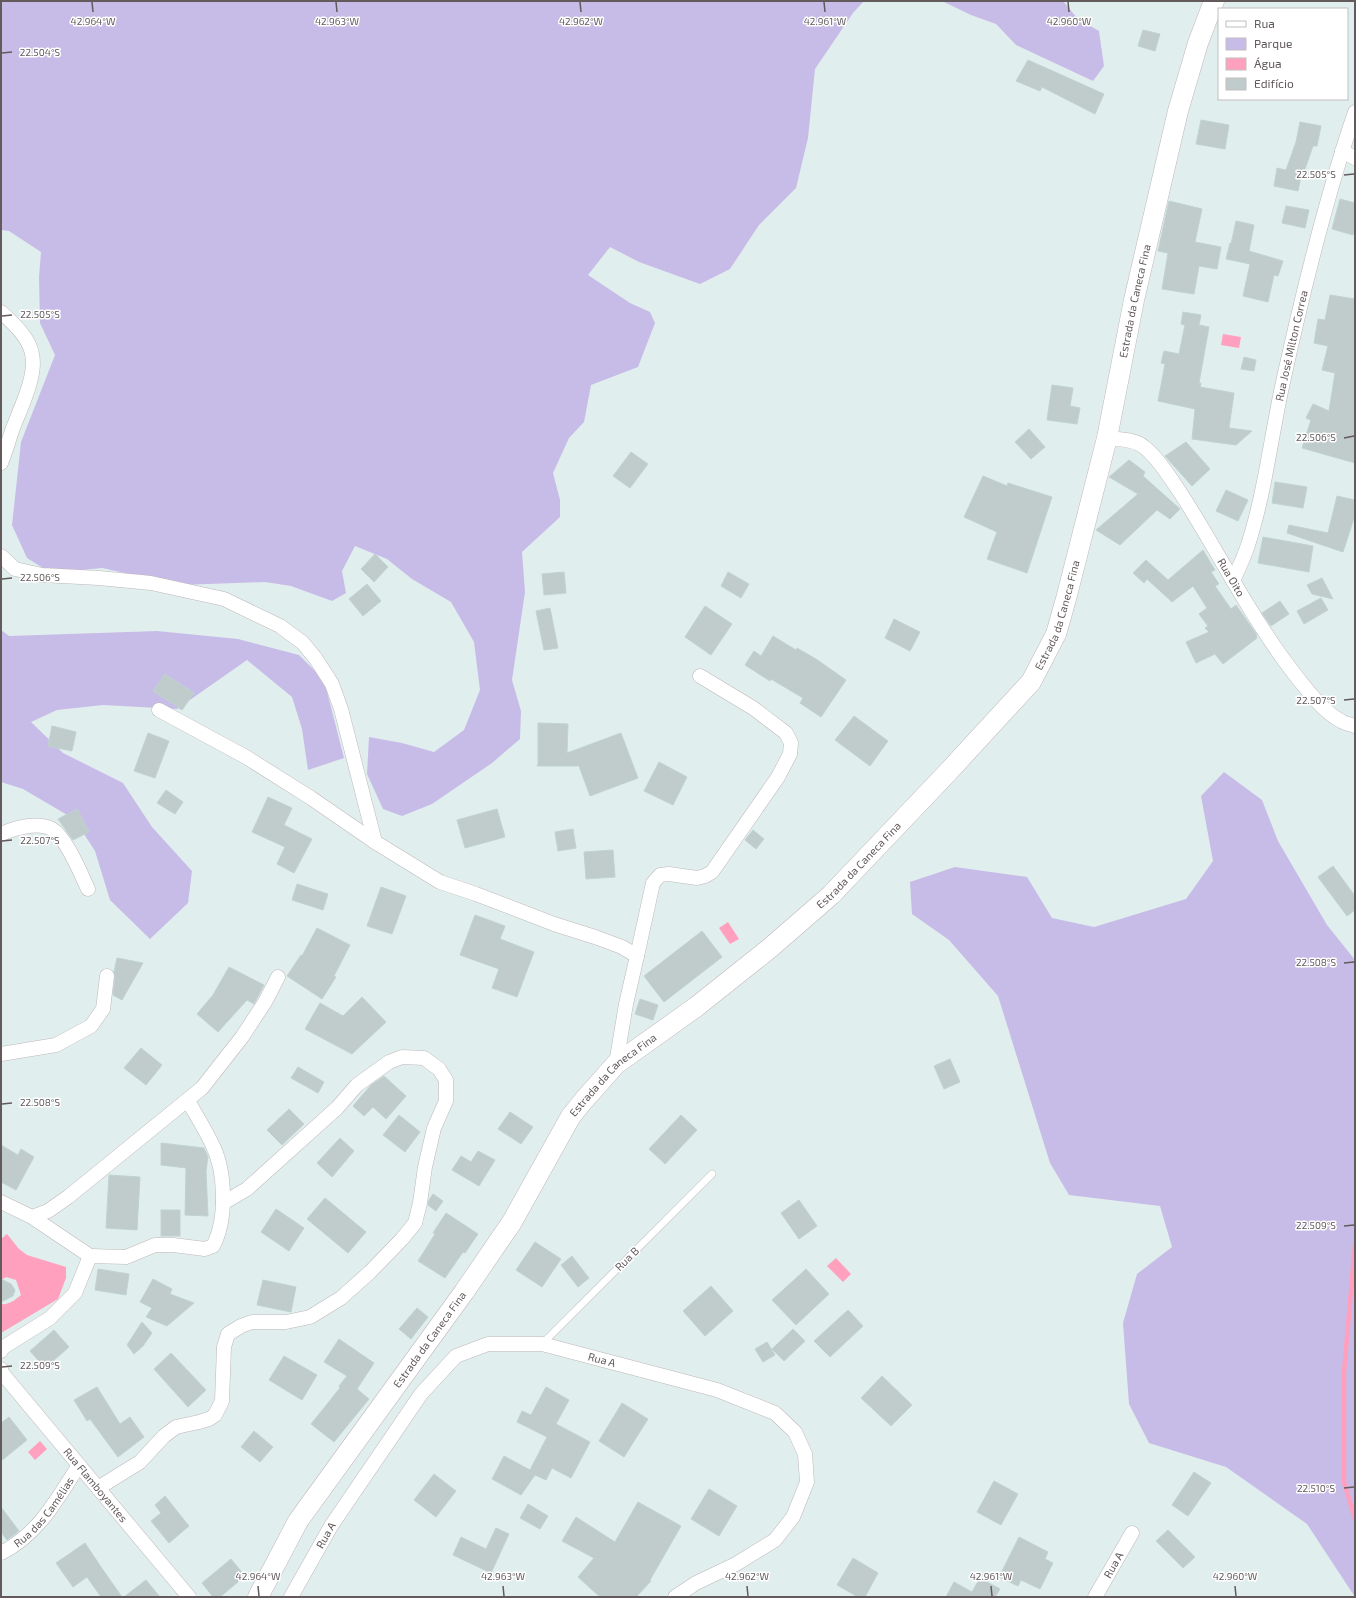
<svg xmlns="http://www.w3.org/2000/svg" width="1356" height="1598" font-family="'Exo 2',sans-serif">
  <rect width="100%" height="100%" fill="#e1eeee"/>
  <g fill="#c7bce8">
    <polygon points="1,1 864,1 853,13 815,69 808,138 796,188 759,225 730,269 700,284 639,262 610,247 588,275 630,303 650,312 655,323 638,367 591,385 584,422 569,438 553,473 560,500 560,517 522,552 525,592 512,680 521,711 520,739 492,763 432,804 402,816 383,809 367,774 369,737 402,743 434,752 464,730 480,690 474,642 451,602 412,579 387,559 355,546 342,571 346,593 332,601 291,586 265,582 180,585 102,568 51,573 27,558 12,525 21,442 55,355 40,323 39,277 41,252 9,231 1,230"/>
    <polygon points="942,1 1063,1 1078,19 1099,31 1104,66 1093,81 1016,45 996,24 971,15"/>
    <polygon points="1,630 9,636 157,631 238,639 299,655 324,680 344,758 308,770 302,729 292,697 247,660 177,709 103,705 57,710 31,722 63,753 123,783 152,827 192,871 188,903 150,939 110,900 95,851 77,823 69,816 23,789 1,782"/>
    <polygon points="1224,772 1262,800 1278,841 1327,925 1355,960 1355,1597 1307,1524 1226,1467 1149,1443 1129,1404 1123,1323 1137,1274 1172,1247 1160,1206 1069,1195 1050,1163 998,996 949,940 912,914 910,882 955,867 1027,877 1052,918 1094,927 1186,899 1213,861 1201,796"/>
  </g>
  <g fill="#ffa0be">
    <polygon points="1223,334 1241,337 1239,348 1221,345"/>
    <polygon points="728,922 739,939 730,944 719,928"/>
    <path d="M7,1234L19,1249L27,1255L66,1267V1278L58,1299L1,1333V1304C9,1305 15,1300 21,1295L16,1280L6,1277L1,1280V1239Z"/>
    <polygon points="836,1258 851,1274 843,1282 827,1266"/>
    <polygon points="40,1441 47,1449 35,1460 28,1452"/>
  </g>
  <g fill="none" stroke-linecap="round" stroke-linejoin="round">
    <polyline stroke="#ffa0be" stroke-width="4.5" points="1355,1244 1344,1372 1344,1482 1355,1519"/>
  </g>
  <g fill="#c0cccb" stroke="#bfd3d2">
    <polygon points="1143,30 1160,34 1155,51 1138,46"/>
    <polygon points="1028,60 1104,94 1095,114 1042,87 1040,91 1016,81"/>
    <polygon points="1201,120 1229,125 1225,149 1196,144"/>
    <polygon points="1300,122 1321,126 1317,146 1313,146 1304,172 1302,172 1298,191 1274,186 1277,168 1286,170 1296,142"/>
    <polygon points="1340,199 1355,203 1355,227 1353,235 1332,229"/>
    <polygon points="1169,201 1202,209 1195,242 1221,247 1217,269 1199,266 1194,294 1162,289 1168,253 1158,251"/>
    <polygon points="1286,206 1309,210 1305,228 1282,223"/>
    <polygon points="1236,221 1254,225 1249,251 1283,261 1278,276 1274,275 1268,302 1243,296 1250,264 1226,259 1230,243 1231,244"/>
    <polygon points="1330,295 1355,299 1355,463 1302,448 1311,420 1306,418 1313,404 1329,411 1335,373 1322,370 1328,346 1314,343 1318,319 1325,320"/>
    <polygon points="1183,312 1201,315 1199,325 1209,327 1199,383 1201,383 1200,387 1234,393 1229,428 1252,431 1236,445 1192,439 1195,409 1158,401 1165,364 1161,363 1164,351 1179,354 1185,325 1181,324"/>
    <polygon points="1244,357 1256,360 1254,371 1241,369"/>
    <polygon points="1052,385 1073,388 1070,406 1080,408 1077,424 1047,420"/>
    <polygon points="1029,429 1045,447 1031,459 1015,442"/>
    <polygon points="1186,442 1210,469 1192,486 1165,456"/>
    <polygon points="631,452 648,464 630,488 613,476"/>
    <polygon points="1129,460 1145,472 1143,476 1180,509 1170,519 1157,510 1120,545 1096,530 1138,494 1109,477"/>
    <polygon points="983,476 1007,486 1008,483 1052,497 1027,573 987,559 997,532 964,517"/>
    <polygon points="1275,482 1307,487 1303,508 1272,503"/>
    <polygon points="1226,490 1248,500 1238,521 1216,511"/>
    <polygon points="1337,496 1355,500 1355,515 1343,552 1287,533 1289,525 1328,533"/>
    <polygon points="1263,537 1313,546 1309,572 1258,563"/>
    <polygon points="1203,550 1215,570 1211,572 1219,584 1215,586 1231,609 1236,605 1257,635 1256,636 1257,638 1223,664 1215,654 1196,663 1186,642 1209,632 1205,628 1208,626 1199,614 1207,608 1193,586 1172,602 1147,579 1144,583 1133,573 1146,560 1168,580"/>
    <polygon points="375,554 388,567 374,582 361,569"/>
    <polygon points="564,572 566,593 544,595 542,574"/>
    <polygon points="728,572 749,584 741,598 721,586"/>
    <polygon points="1322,578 1333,599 1312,594 1307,585"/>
    <polygon points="367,584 381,601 363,616 349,599"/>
    <polygon points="1321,598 1328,610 1304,624 1297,611"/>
    <polygon points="1280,601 1289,614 1271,626 1262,613"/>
    <polygon points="705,606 732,624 711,655 685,637"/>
    <polygon points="550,608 558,648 544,650 536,611"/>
    <polygon points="894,619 920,632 910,651 885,638"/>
    <polygon points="773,636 796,650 797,648 816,659 846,680 821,717 800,703 803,698 771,679 770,681 745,665 754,651 761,656"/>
    <polygon points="165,674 194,693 182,710 153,691"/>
    <polygon points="854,716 888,741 870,766 835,740"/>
    <polygon points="538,723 568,724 567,753 621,733 638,778 590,796 579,766 537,766 538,764"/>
    <polygon points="52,726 76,732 72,751 48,746"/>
    <polygon points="148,733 169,741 155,778 134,771"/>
    <polygon points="659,762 687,777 673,805 644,791"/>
    <polygon points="166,790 183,802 175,814 157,803"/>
    <polygon points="268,797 292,808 284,825 312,839 294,873 277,864 285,847 252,832"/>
    <polygon points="77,809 89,832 73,840 58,819"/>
    <polygon points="497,809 505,837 465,848 457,820"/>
    <polygon points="573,829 576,848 558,851 555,832"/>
    <polygon points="753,830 764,839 756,849 745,840"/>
    <polygon points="613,850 615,877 586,879 584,852"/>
    <polygon points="1333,866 1355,896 1355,910 1347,916 1318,877"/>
    <polygon points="297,884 328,894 323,910 292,900"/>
    <polygon points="381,887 406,896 392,934 367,926"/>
    <polygon points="475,915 505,926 500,939 534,952 517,997 492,988 499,969 460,955"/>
    <polygon points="317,928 350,945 334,976 336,977 322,999 287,976 301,955 302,956"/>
    <polygon points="702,931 722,957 664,1002 644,976"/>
    <polygon points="117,958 143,963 122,1000 113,995 115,977 114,972"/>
    <polygon points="229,967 264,985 254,1004 247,1000 218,1032 197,1014 213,995"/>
    <polygon points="362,997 386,1022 352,1054 305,1029 320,1003 343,1016"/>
    <polygon points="640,999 658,1005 653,1020 635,1014"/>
    <polygon points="141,1048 162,1065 146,1085 124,1068"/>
    <polygon points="950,1059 960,1082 944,1089 934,1066"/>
    <polygon points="298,1067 324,1082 318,1093 291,1078"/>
    <polygon points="384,1076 406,1096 386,1119 373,1107 364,1116 353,1106 371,1085"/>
    <polygon points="289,1109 304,1124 282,1145 267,1130"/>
    <polygon points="510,1112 533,1127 521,1144 498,1129"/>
    <polygon points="399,1115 420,1132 405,1152 383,1135"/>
    <polygon points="681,1115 697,1130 665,1164 649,1149"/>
    <polygon points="340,1138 354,1151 332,1177 317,1163"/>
    <polygon points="161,1143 204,1148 208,1157 206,1171 208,1216 185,1215 186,1168 161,1165"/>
    <polygon points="1,1145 18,1155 21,1149 34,1157 16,1190 1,1182"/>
    <polygon points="478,1151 495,1160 479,1186 452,1170 461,1156 471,1162"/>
    <polygon points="109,1175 140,1177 137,1230 106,1228"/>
    <polygon points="433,1194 443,1201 436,1211 428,1205 429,1200"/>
    <polygon points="325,1198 366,1232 348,1253 307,1219"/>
    <polygon points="799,1200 817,1226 799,1239 781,1213"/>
    <polygon points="276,1209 304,1228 289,1251 261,1232"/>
    <rect x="161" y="1210" width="19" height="26"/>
    <polygon points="446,1213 478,1234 465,1253 463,1252 445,1278 418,1261 435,1234 433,1233"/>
    <polygon points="535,1242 561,1259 542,1287 516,1270"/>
    <polygon points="572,1256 589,1278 578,1287 561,1265"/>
    <polygon points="98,1269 129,1274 126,1295 95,1290"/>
    <polygon points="806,1269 829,1294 796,1325 772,1300"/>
    <polygon points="1,1279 11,1284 15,1290 13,1296 1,1302"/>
    <polygon points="153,1279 172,1289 170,1294 194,1303 167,1326 146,1317 152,1308 140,1302"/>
    <polygon points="263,1280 296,1287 291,1312 257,1305"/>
    <polygon points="711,1286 733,1311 705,1336 683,1311"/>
    <polygon points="417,1308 428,1317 411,1339 399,1329"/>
    <polygon points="848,1310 863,1326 830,1357 814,1341"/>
    <polygon points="142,1322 152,1333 143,1346 134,1354 127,1345"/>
    <polygon points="793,1329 805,1341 784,1361 772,1349"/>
    <polygon points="54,1330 69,1347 45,1368 30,1351"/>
    <polygon points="339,1339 374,1363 357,1389 369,1399 334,1442 311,1424 340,1388 339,1386 347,1376 324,1362"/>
    <polygon points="767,1342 775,1355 763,1362 755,1349"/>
    <polygon points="171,1353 206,1390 188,1407 154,1369"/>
    <polygon points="284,1356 317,1375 302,1400 269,1380"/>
    <polygon points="882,1376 912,1405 891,1426 861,1398"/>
    <polygon points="97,1387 120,1424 130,1417 144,1437 118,1457 90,1419 87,1421 74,1400"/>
    <polygon points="546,1387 569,1400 556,1424 590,1442 571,1478 552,1468 546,1480 535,1475 521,1495 492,1479 504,1456 530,1470 547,1437 517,1422 522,1411 531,1415"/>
    <polygon points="622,1403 648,1419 624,1457 599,1441"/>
    <polygon points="9,1417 27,1440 1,1461 1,1423"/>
    <polygon points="254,1431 273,1447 260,1462 241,1447"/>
    <polygon points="1194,1472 1211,1483 1188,1516 1172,1505"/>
    <polygon points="434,1474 456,1491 436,1517 414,1500"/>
    <polygon points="994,1481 1018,1494 1001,1525 977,1512"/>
    <polygon points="709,1489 737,1506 719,1536 691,1519"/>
    <polygon points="165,1496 189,1526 169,1543 151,1521 161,1513 155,1505"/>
    <polygon points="638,1502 681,1526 650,1580 651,1581 636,1597 600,1597 578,1577 594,1558 562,1541 576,1517 615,1542"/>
    <polygon points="528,1504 548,1516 540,1529 520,1518"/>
    <polygon points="1,1507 19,1531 7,1540 1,1532"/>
    <polygon points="496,1528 509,1534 491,1573 453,1555 461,1537 486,1549"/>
    <polygon points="1168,1530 1195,1557 1183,1568 1156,1541"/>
    <polygon points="1019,1537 1048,1552 1045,1559 1053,1563 1040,1589 1021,1580 1018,1586 999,1577"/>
    <polygon points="85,1543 101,1567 122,1597 101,1597 87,1577 73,1587 56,1563"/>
    <polygon points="853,1558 878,1573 865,1597 858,1597 837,1585"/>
    <polygon points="231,1559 245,1576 220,1597 213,1597 202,1583"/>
    <polygon points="980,1578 1000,1589 995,1597 946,1597 954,1582 972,1592"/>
    <polygon points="146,1580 160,1597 124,1597"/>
  </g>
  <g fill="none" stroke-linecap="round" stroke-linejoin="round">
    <g stroke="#bfb7b8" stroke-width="8">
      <polyline id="lane" points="542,1344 712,1174"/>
    </g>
    <g stroke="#bfb7b8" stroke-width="15">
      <g id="street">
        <polyline points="1342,151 1355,158"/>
        <path d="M1,312C13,323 29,337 32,354C37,375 21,407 13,428C9,439 6,451 1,463"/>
        <path id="s1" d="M1107,438C1118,439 1135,439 1144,447C1158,457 1175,485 1185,500C1224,562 1257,629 1304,686C1314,698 1326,713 1341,721C1345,724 1350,724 1355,726"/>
        <polyline points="1,556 15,569 42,575 99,578 151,583 224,599 280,626 303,643 316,659 332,684 341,709 375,842"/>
        <path id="s2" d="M1233,581C1238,570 1243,559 1247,548C1265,494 1271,436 1283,382C1303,291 1325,200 1355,112"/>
        <polyline points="159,710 246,757 311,798 375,842 440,882 476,894 554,924 595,937 622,947 637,956 626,1004 616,1064"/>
        <path d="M1,834C15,828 38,821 52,829C66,837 81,874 88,889"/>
        <polyline points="637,956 653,883 660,875 669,874 697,878 705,876 712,872 778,777 790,754 791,743 786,733 753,708 700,676"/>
        <polyline points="1,1054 56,1045 91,1026 103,1009 107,976"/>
        <polyline points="1,1202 32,1217 48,1211 68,1197 202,1088 242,1037 265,1002 278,977"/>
        <path d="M90,1256L126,1257L155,1245H173L205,1249L213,1246C227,1220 226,1171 212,1144C205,1129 196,1115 188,1101"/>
        <polyline points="1,1351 2,1348 50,1318 75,1293 90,1256 32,1217"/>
        <path id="s3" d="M1,1369L2,1373L189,1597"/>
        <polyline points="98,1488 140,1462 164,1436 176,1427 199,1422 209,1419 215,1415 222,1401 224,1347 228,1334 241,1326 252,1322 286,1322 310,1317 341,1298 370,1272 402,1239 415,1223 420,1203 425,1167 434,1128 446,1101 446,1080 439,1069 424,1058 402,1057 389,1062 357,1085 337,1108 247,1189 223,1203"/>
        <path id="s4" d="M1,1553C38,1535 58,1498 79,1465"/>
        <path id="s5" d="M291,1597L331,1526L421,1394L456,1356L488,1344H542L717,1390L775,1413L795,1432L805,1454L807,1482L793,1517L775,1540L736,1564L696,1583L675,1597"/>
        <path id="s6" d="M1095,1597L1132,1533"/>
      </g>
    </g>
    <g stroke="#c1b7b9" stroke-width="21">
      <g id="secondary">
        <path id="s7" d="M258,1597L298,1521L464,1292L512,1222L571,1116L584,1100L616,1064L696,1007L770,948L831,895L948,772L1031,682L1056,634L1066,599L1107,438L1134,300L1178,111L1198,43L1214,1"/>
      </g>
    </g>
    <use href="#lane" stroke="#fff" stroke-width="7"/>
    <use href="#street" stroke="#fff" stroke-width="14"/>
    <use href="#secondary" stroke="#fff" stroke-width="20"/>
  </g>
  <path fill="none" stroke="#635a5c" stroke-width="1.5" d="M92,2L93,12M336,2L337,12M580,2L581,12M824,2L825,12M1068,2L1069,12M2,53L12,52M1344,175L1354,174M2,316L12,315M1344,438L1354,436M2,579L12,578M1344,700L1354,699M2,841L12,840M1344,963L1354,962M2,1104L12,1103M1344,1226L1354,1225M2,1367L12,1366M1344,1488L1354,1487M258,1586L259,1596M503,1586L504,1596M747,1586L748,1596M991,1586L992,1596M1235,1586L1236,1596"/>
  <g text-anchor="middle" stroke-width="3" stroke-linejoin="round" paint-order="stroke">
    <g font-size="11" fill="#635a5c" stroke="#fff">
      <text dy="4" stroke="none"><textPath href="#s7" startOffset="1606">Estrada da Caneca Fina</textPath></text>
      <text dy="4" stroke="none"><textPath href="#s2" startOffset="243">Rua José Milton Correa</textPath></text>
      <text dy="4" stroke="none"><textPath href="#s1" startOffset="196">Rua Oito</textPath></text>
      <text dy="4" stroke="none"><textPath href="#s7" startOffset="1282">Estrada da Caneca Fina</textPath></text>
      <text dy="4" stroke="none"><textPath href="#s7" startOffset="958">Estrada da Caneca Fina</textPath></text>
      <text dy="4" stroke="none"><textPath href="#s7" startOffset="634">Estrada da Caneca Fina</textPath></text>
      <text transform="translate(627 1259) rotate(-45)" y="4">Rua B</text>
      <text dy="4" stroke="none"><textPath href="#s7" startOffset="310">Estrada da Caneca Fina</textPath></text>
      <text dy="4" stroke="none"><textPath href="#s5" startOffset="443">Rua A</textPath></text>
      <text dy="4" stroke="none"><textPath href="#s3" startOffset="150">Rua Flamboyantes</textPath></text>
      <text dy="4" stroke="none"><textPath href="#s4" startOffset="60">Rua das Camélias</textPath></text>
      <text dy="4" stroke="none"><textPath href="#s5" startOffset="71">Rua A</textPath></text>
      <text dy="4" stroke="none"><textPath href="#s6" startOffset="37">Rua A</textPath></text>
    </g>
  </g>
  <g font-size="10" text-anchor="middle" fill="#635a5c" stroke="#fff" stroke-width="3" stroke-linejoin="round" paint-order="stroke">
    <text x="93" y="25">42.964°W</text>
    <text x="337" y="25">42.963°W</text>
    <text x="581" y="25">42.962°W</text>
    <text x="825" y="25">42.961°W</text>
    <text x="1069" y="25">42.960°W</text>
    <text x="40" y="56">22.504°S</text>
    <text x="1316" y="178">22.505°S</text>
    <text x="40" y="318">22.505°S</text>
    <text x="1316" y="441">22.506°S</text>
    <text x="40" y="581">22.506°S</text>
    <text x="1316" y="704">22.507°S</text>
    <text x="40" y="844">22.507°S</text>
    <text x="1316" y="966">22.508°S</text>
    <text x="40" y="1106">22.508°S</text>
    <text x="1316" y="1229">22.509°S</text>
    <text x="40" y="1369">22.509°S</text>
    <text x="1316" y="1492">22.510°S</text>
    <text x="258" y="1580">42.964°W</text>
    <text x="503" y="1580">42.963°W</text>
    <text x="747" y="1580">42.962°W</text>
    <text x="991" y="1580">42.961°W</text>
    <text x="1235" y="1580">42.960°W</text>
  </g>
  <rect width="1356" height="1598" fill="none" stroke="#635a5c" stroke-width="4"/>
  <rect x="1218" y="8" width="130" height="92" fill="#ffffff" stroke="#c1bdbe"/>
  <rect x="1226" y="21" width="20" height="6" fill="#ffffff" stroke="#c1bdbe"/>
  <text x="1254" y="28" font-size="12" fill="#635a5c">Rua</text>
  <rect x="1226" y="38" width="20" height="12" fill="#c7bce8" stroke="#c1bdbe"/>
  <text x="1254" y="48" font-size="12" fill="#635a5c">Parque</text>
  <rect x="1226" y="58" width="20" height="12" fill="#ffa0be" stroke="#c1bdbe"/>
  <text x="1254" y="68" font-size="12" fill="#635a5c">Água</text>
  <rect x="1226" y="78" width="20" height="12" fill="#c0cccb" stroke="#c1bdbe"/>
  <text x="1254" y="88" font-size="12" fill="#635a5c">Edifício</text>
</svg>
